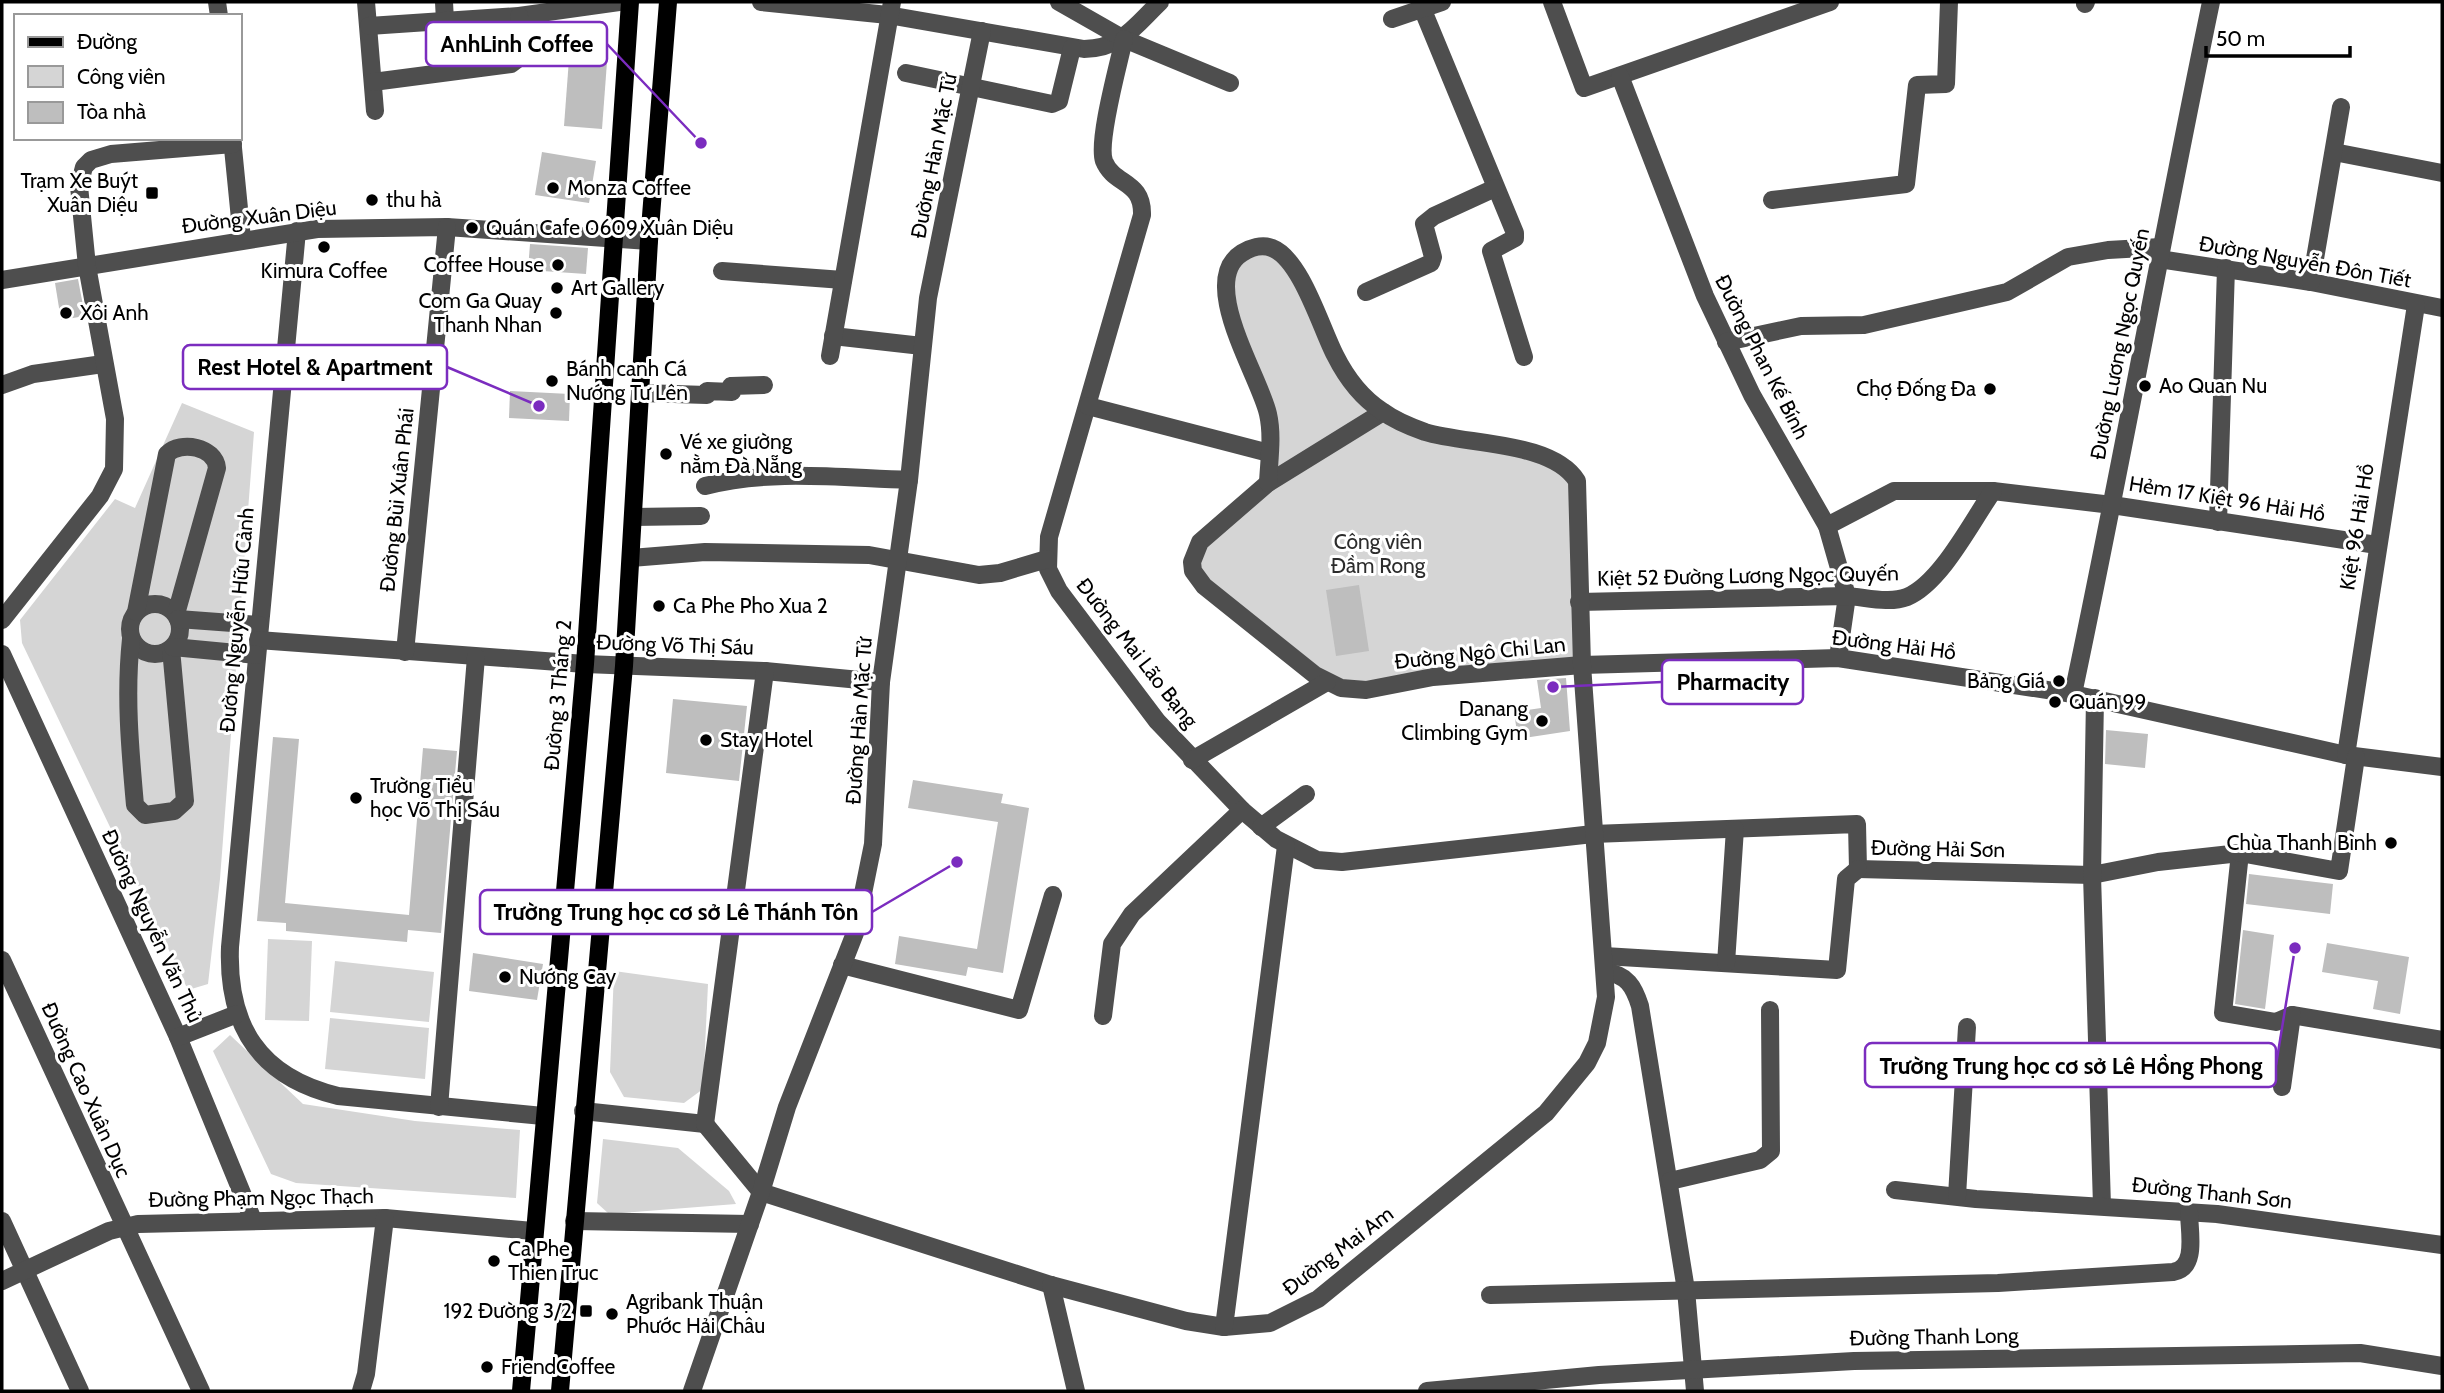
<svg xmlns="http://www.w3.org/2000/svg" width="2444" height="1393" font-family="Cabin,sans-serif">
  <rect width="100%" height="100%" fill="#fff"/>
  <g fill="#d5d5d5">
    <polygon points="1274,249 1352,382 1383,412 1542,456 1579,490 1582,665 1366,690 1327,682 1193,571 1194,552 1268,483 1264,400 1228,308 1232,261"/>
    <polygon points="182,403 254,432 220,879 208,984 188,990 22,643 20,620 115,499 135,508"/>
    <polygon points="268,939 312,941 309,1021 265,1020"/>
    <polygon points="335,961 434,972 429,1022 330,1012"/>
    <polygon points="614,971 708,984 703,1089 684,1103 624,1097 610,1072"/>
    <polygon points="330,1018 429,1028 425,1079 325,1069"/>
    <polygon points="230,1035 303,1104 415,1121 520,1130 516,1198 296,1183 271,1174 213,1051"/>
    <polygon points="603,1139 678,1148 729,1191 736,1204 609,1214 597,1203"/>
  </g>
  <g fill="#bebebe">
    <polygon points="569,59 607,62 602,129 564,126"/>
    <polygon points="542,152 596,161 589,203 535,195"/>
    <polygon points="530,244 588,248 586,274 528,270"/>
    <polygon points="78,279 85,316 61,320 55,283"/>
    <polygon points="510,391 570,394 569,421 509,418"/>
    <polygon points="1359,585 1369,651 1336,656 1326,590"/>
    <polygon points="1566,678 1570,731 1518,739 1514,712 1541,708 1537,680"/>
    <polygon points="673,699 747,706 739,781 666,773"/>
    <polygon points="2106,730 2148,734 2145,768 2105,764"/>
    <polygon points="273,737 299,739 285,903 409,915 423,748 457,751 441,933 408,930 407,942 286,931 286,923 257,921"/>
    <polygon points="913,780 1003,794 1001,803 1029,808 1003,973 968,967 966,976 895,964 899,936 977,949 998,822 908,808"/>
    <polygon points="2249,874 2333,884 2330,914 2246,904"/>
    <polygon points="2243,930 2274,935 2265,1009 2235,1004"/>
    <polygon points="2327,943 2409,957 2400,1014 2373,1009 2378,981 2322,972"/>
    <polygon points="473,953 543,964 537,1000 469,991"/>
  </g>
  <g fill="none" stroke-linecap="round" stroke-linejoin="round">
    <g stroke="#4e4e4e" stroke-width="18">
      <polyline points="217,2 219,16"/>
      <polyline points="366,2 375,111"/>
      <polyline points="444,2 445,21"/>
      <path d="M761,2L888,15L1084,49C1122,48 1135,26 1160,2"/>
      <polyline points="1059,2 1124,39 1230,83"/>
      <polyline points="1552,2 1584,88 1830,2"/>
      <polyline points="2085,4 2086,2"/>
      <polyline points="1422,8 1515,233 1515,238 1491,251 1524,357"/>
      <polyline points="1392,19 1442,2"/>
      <polyline points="369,26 519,16 619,2"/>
      <path d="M1124,39C1119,63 1097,141 1104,161C1114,186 1143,180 1142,215L1049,537L1048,569L1059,591L1157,721L1242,810L1276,839L1317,860L1342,862L1593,834L1857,824L1858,869L2092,875L2158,862L2240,853L2223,1013L2276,1022L2292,1015L2442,1040"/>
      <polyline points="906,73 1052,104 1059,101 1072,48"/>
      <polyline points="1620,76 1705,296 1752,395 1827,526 1847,596 1838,658"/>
      <polyline points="373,82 511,64 523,55 519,16"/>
      <polyline points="232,138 242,239"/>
      <polyline points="2334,152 2442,173"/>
      <polyline points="1772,200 1906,184 1917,85 1946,84 1949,2"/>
      <path d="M297,231L230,947C227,1026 259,1077 338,1096L543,1116"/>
      <polyline points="2159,259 2311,282 2442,308"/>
      <polyline points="722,271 843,280"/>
      <polyline points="2,280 317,229 447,227 649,241"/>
      <polyline points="2311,282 2341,107"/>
      <polyline points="1366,292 1431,263 1433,257 1424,224 1434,216 1495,188"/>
      <polyline points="833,336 922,346"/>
      <polyline points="1726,342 1801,326 1864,325 2007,292 2068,257 2108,250 2161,247"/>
      <polyline points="830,356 892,2"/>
      <polyline points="2,385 33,374 103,364"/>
      <polyline points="641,393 707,395 707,391 732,392 731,386 764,385"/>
      <polyline points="1088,406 1269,453"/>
      <polyline points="1383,412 1268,483 1200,542 1192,562 1193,571 1204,586 1315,675 1341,688 1366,690 1433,677 1582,665 1838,658 2073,694 2346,755 2442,767"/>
      <path d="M705,486C771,469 841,478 909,480"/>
      <polyline points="633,517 701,516"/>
      <polyline points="2218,522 2226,268"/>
      <polyline points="1827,526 1894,491 1993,491 2112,505 2377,545"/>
      <polyline points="631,558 705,552 869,555 979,575 1000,573 1047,559"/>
      <path d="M1579,602L1847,596C1865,597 1889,604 1907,597C1941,583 1972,521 1993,491"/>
      <circle cx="155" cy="629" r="25"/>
      <path d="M136,612L167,454C181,440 215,447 217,468L176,614"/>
      <polyline points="178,619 259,625"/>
      <polyline points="2,620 100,496 114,469 115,419 87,266 79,186 84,167 91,160 111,154 233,144"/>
      <path d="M131,639C125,695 130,749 135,805L145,815L174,811L185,801L171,649"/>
      <polyline points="258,640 585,664 765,671 881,682"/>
      <polyline points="173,647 257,655"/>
      <polyline points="405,652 447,227"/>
      <polyline points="2,654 178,1037 253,1220"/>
      <path d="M2073,694C2122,463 2163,232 2211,2"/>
      <polyline points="2095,698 2092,875 2102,1206"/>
      <polyline points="2346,755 2416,305"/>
      <polyline points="1192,760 1327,682"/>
      <polyline points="1261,827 1306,794"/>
      <polyline points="2240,853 2339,871 2356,757"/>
      <polyline points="1604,956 1837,970 1846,879 1858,869"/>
      <polyline points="2,960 201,1391"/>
      <polyline points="1726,963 1735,829"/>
      <polyline points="842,965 1019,1010 1053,895"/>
      <path d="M1605,972C1627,974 1634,987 1640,1006L1686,1290L1695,1391"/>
      <polyline points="1103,1016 1112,944 1132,914 1242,810"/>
      <polyline points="178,1037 237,1014"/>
      <polyline points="2282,1087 2292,1015"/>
      <polyline points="439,1107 476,657"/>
      <polyline points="583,1111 705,1124"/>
      <path d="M705,1124L761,1192L1051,1285L1186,1321L1224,1327L1270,1323L1318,1299L1546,1113L1587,1063L1597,1043L1606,997L1582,665L1577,481C1552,441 1467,445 1425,432C1411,427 1394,420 1382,411C1362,398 1346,377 1335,355C1321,328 1301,259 1272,248C1262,244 1250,248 1242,253C1197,281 1260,377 1268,414C1273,436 1269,461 1268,483"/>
      <polyline points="705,1124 765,671"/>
      <polyline points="1670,1181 1760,1160 1771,1151 1770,1010"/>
      <polyline points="1895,1190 1976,1199 2217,1214 2442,1245"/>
      <polyline points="1957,1196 1967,1027"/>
      <polyline points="2,1221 80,1391"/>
      <polyline points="574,1221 750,1224"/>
      <polyline points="2,1281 109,1231 138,1224 385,1218 533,1231"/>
      <polyline points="1051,1285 1076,1391"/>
      <path d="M1490,1295L1998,1283L2173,1272C2198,1268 2189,1231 2189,1212"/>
      <polyline points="1224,1327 1286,846"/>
      <polyline points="361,1391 366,1374 385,1218"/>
      <polyline points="692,1391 761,1192 787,1107 855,933 873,844 881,682 909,480 928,298 982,31"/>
      <polyline points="1427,1391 1599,1375 1854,1361 2360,1353 2442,1366"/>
    </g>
    <g stroke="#000" stroke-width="18">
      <polyline points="521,1391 585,664 630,2"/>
      <polyline points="560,1391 624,666 649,241 668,2"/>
    </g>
  </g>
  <g fill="#000" stroke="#fff" stroke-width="2.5">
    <circle cx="553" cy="188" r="7"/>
    <rect x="145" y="186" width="14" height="14" rx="3.5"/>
    <circle cx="372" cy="200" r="7"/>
    <circle cx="472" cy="228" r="7"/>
    <circle cx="324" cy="247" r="7"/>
    <circle cx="558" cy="265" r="7"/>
    <circle cx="557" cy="288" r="7"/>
    <circle cx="66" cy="313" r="7"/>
    <circle cx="556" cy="313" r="7"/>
    <circle cx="552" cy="381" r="7"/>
    <circle cx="2145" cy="386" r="7"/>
    <circle cx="1990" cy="389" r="7"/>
    <circle cx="666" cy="454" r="7"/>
    <circle cx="659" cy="606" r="7"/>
    <circle cx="2059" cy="681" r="7"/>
    <circle cx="2055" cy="702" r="7"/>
    <circle cx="1542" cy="721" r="7"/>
    <circle cx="706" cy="740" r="7"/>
    <circle cx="356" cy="798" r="7"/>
    <circle cx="2391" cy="843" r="7"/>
    <circle cx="505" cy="977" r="7"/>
    <circle cx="494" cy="1261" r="7"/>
    <rect x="579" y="1304" width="14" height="14" rx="3.5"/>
    <circle cx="612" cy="1314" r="7"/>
    <circle cx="487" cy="1367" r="7"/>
  </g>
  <g text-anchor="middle" stroke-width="6" stroke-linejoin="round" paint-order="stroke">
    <g font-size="21" fill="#000" stroke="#fff">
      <text transform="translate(934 156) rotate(-79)" y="7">Đường Hàn Mặc Tử</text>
      <text transform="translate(259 217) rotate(-7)" y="7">Đường Xuân Diệu</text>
      <text transform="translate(2305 262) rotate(10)" y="7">Đường Nguyễn Đôn Tiết</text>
      <text transform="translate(2120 344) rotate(-79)" y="7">Đường Lương Ngọc Quyến</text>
      <text transform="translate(1762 357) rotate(63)" y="7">Đường Phan Kế Bính</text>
      <text transform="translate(2227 499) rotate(9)" y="7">Hẻm 17 Kiệt 96 Hải Hồ</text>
      <text transform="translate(397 500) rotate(-84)" y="7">Đường Bùi Xuân Phái</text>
      <text transform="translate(2357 527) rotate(-81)" y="7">Kiệt 96 Hải Hồ</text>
      <text transform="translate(1748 576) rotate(-1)" y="7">Kiệt 52 Đường Lương Ngọc Quyến</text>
      <text transform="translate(237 620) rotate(-85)" y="7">Đường Nguyễn Hữu Cảnh</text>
      <text transform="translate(675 645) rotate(2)" y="7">Đường Võ Thị Sáu</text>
      <text transform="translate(1894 645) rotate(7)" y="7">Đường Hải Hồ</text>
      <text transform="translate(1137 653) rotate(52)" y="7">Đường Mai Lão Bạng</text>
      <text transform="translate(1480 653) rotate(-6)" y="7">Đường Ngô Chi Lan</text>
      <text transform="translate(558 695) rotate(-85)" y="7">Đường 3 Tháng 2</text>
      <text transform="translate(859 721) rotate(-86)" y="7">Đường Hàn Mặc Tử</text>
      <text transform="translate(1938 849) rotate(1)" y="7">Đường Hải Sơn</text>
      <text transform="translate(152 926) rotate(65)" y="7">Đường Nguyễn Văn Thủ</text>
      <text transform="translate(86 1090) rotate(66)" y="7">Đường Cao Xuân Dục</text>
      <text transform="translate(2212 1193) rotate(6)" y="7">Đường Thanh Sơn</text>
      <text transform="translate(261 1198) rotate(-1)" y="7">Đường Phạm Ngọc Thạch</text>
      <text transform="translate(1338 1251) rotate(-37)" y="7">Đường Mai Am</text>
      <text transform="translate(1934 1337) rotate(-1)" y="7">Đường Thanh Long</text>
    </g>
    <g font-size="21" fill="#000" stroke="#fff" text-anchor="start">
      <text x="138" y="188" text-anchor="end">Trạm Xe Buýt<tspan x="138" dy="24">Xuân Diệu</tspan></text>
      <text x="567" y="195">Monza Coffee</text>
      <text x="386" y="207">thu hà</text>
      <text x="486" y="235">Quán Cafe 0609 Xuân Diệu</text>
      <text x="544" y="272" text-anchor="end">Coffee House</text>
      <text x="324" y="278" text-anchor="middle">Kimura Coffee</text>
      <text x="571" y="295">Art Gallery</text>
      <text x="542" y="308" text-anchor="end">Com Ga Quay<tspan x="542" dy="24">Thanh Nhan</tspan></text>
      <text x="80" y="320">Xôi Anh</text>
      <text x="566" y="376">Bánh canh Cá<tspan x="566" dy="24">Nướng Tư Lên</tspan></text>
      <text x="2159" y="393">Ao Quan Nu</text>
      <text x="1976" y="396" text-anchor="end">Chợ Đống Đa</text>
      <text x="680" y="449">Vé xe giường<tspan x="680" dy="24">nằm Đà Nẵng</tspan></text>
      <text x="673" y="613">Ca Phe Pho Xua 2</text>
      <text x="2045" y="688" text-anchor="end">Bảng Giá</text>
      <text x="2069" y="709">Quán 99</text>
      <text x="1528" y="716" text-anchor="end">Danang<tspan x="1528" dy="24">Climbing Gym</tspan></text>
      <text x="720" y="747">Stay Hotel</text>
      <text x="370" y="793">Trường Tiểu<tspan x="370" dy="24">học Võ Thị Sáu</tspan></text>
      <text x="2377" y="850" text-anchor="end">Chùa Thanh Bình</text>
      <text x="519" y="984">Nướng Cay</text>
      <text x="508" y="1256">Ca Phe<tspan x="508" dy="24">Thien Truc</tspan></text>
      <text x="626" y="1309">Agribank Thuận<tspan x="626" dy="24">Phước Hải Châu</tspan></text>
      <text x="572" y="1318" text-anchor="end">192 Đường 3/2</text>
      <text x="501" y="1374">FriendCoffee</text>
    </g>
    <g font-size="21" fill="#2c2c2c" stroke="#fff">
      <text x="1378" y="549">Công viên<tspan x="1378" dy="24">Đầm Rong</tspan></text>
    </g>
  </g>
  <path fill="none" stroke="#7b2cbf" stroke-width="2.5" d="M701 143L607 44M539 406L447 367M1553 687L1662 682M957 862L872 912M2295 948L2276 1065"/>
  <g fill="#7b2cbf" stroke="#fff" stroke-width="2.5">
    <circle cx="701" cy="143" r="7"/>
    <circle cx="539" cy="406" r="7"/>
    <circle cx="1553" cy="687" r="7"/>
    <circle cx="957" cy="862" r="7"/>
    <circle cx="2295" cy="948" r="7"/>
  </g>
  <g fill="#fff" stroke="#7b2cbf" stroke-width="2.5">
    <rect x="426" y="22" width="181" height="44" rx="7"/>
    <rect x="183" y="345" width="264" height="44" rx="7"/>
    <rect x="1662" y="660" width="141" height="44" rx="7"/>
    <rect x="480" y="890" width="392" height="44" rx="7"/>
    <rect x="1865" y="1043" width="411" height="44" rx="7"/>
  </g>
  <g font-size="23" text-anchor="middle" font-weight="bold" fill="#000">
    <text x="517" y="52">AnhLinh Coffee</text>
    <text x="315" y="375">Rest Hotel &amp; Apartment</text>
    <text x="1733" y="690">Pharmacity</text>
    <text x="676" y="920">Trường Trung học cơ sở Lê Thánh Tôn</text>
    <text x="2071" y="1074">Trường Trung học cơ sở Lê Hồng Phong</text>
  </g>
  <rect width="2444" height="1393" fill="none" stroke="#000000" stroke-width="7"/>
  <rect x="14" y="14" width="228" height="126" fill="#ffffff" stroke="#999999" stroke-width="2"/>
  <rect x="28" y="37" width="35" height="10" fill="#000000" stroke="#999999" stroke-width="2"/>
  <text x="77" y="49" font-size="21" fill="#000000">Đường</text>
  <rect x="28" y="66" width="35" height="21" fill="#d5d5d5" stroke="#999999" stroke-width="2"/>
  <text x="77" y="84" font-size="21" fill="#000000">Công viên</text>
  <rect x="28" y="102" width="35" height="21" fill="#bebebe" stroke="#999999" stroke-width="2"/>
  <text x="77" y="119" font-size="21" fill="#000000">Tòa nhà</text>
  <path d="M2206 46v10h144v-10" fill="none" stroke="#000000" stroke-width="3.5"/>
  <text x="2216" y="46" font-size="21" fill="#000000" stroke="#ffffff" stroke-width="5" paint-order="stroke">50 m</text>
</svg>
